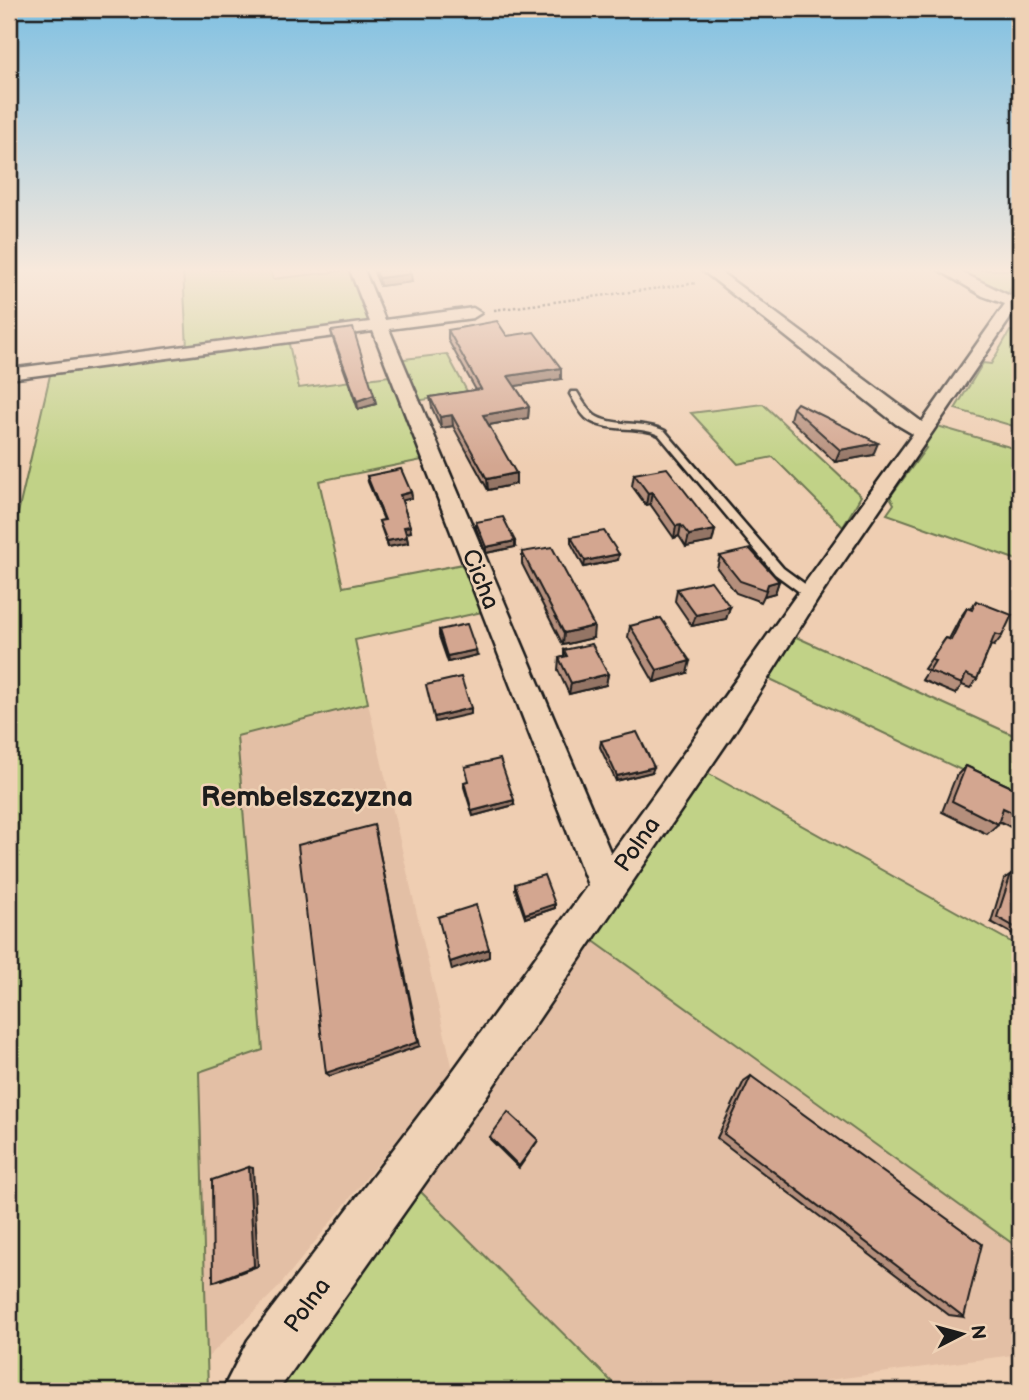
<svg xmlns="http://www.w3.org/2000/svg" width="1029" height="1400" font-family="'Balsamiq Sans',sans-serif">
  <rect width="100%" height="100%" fill="#efceb2"/>
  <filter id="ink" filterUnits="userSpaceOnUse"><feTurbulence type="fractalNoise" baseFrequency=".0143" numOctaves="2"/><feDisplacementMap in="SourceGraphic" scale="14" xChannelSelector="R" yChannelSelector="G"/><feConvolveMatrix kernelMatrix="1 2 1 2 8 2 1 2 1" color-interpolation-filters="sRGB"/></filter>
  <g filter="url(#ink)">
    <g fill="#e3bfa5">
      <polygon points="368,703 453,1070 277,1289 207,1358 199,1072 263,1050 237,736"/>
      <polygon points="588,937 1020,1249 1020,1354 748,1391 621,1391 414,1185"/>
    </g>
    <g fill="#c1d287" stroke="#6e7752" stroke-width="2">
      <polygon points="183,270 271,270 273,279 350,270 371,319 364,324 187,348"/>
      <polygon points="956,270 1020,270 1020,273 1008,293 998,292"/>
      <polygon points="1010,331 1020,333 1020,428 955,409 983,363 991,364"/>
      <polygon points="288,340 299,388 389,376 422,460 319,481 343,587 463,564 482,612 355,640 368,703 237,736 263,1050 199,1072 208,1391 9,1391 9,552 51,371"/>
      <polygon points="447,354 468,393 416,401 395,360"/>
      <polygon points="763,404 861,496 843,527 773,457 738,464 691,413"/>
      <polygon points="934,425 1020,450 1020,561 887,514 894,504 890,497 926,448 921,445"/>
      <polygon points="794,636 1020,738 1020,798 768,678"/>
      <polygon points="702,770 1020,947 1020,1249 588,937"/>
      <polygon points="414,1185 621,1391 264,1391 262,1388"/>
    </g>
    <g fill="none" stroke-linecap="round" stroke-linejoin="round">
      <g stroke="#1c1c1c" stroke-width="5">
        <path id="service" d="M571,392H577C582,400 587,409 594,415C610,427 644,420 665,431L783,568L813,590L815,593L813,596H805L775,574L659,435C637,424 605,434 586,418C579,411 575,402 570,394Z"/>
      </g>
      <g stroke="#1c1c1c" stroke-width="5">
        <path id="minor" d="M350,270H364L385,320L473,308L481,313L473,318L389,329L611,854C713,714 811,572 913,434L896,424L702,270H718L922,422L1005,304L983,296L939,270H957L1010,296L1015,290L1020,288V304L818,599L735,731L483,1101L278,1391H222L248,1340L453,1071L588,885L373,331L9,379V369L370,322Z"/>
      </g>
      <polyline stroke="#1c1c1c" stroke-width="2.5" stroke-dasharray="2.5 2.5" stroke-linecap="butt" points="494,310 697,283"/>
      <use href="#service" fill="#efd2b6" fill-rule="evenodd"/>
      <use href="#minor" fill="#efd2b6" fill-rule="evenodd"/>
    </g>
    <g fill="#b58f7c" stroke="#1c1c1c" stroke-width="2">
      <polygon points="373,270 409,270 412,282 380,286"/>
      <polygon points="448,330 507,336 561,379 515,386 529,407 528,418 489,425 516,484 488,490 453,426 441,428 432,408 430,397 476,390 448,340"/>
      <polygon points="331,331 374,395 376,404 358,409 333,339"/>
      <polygon points="793,408 873,455 835,462 790,419"/>
      <polygon points="634,474 715,530 712,542 686,547 679,536 674,538 650,504 646,505 632,486"/>
      <polygon points="367,476 411,492 412,498 402,500 411,532 406,533 408,543 388,547 379,521 384,520 368,482"/>
      <polygon points="476,522 515,547 486,553 476,528"/>
      <polygon points="571,537 619,554 618,560 584,567 571,543"/>
      <polygon points="522,552 593,638 563,645 522,564"/>
      <polygon points="720,556 779,581 775,593 764,596 761,602 736,593 717,568"/>
      <polygon points="677,589 730,607 726,619 692,626 675,601"/>
      <polygon points="976,601 1002,636 994,646 991,645 977,679 970,688 962,685 955,694 922,680 928,671 924,669 946,638 949,639 960,618 967,608 970,609"/>
      <polygon points="630,626 687,673 654,682 628,637"/>
      <polygon points="439,630 477,655 448,662 439,636"/>
      <polygon points="564,650 608,674 606,685 569,694 558,670 559,658 564,657"/>
      <polygon points="601,741 652,772 616,781 600,747"/>
      <polygon points="966,766 1020,791 1020,832 999,821 998,824 987,834 942,812 956,776"/>
      <polygon points="465,767 514,805 473,816 464,787 464,782 468,781"/>
      <polygon points="1011,874 1020,879 1020,938 991,922 1004,879"/>
      <polygon points="515,884 555,904 555,908 525,918 515,889"/>
      <polygon points="751,1076 964,1317 949,1315 717,1138 744,1081"/>
      <polygon points="490,1137 537,1142 519,1168 490,1139"/>
    </g>
    <g fill="#947465" stroke="#1c1c1c" stroke-width="2">
      <polygon points="411,274 412,282 380,286 379,278"/>
      <polygon points="561,368 561,379 509,387 508,376"/>
      <polygon points="374,395 376,404 358,409 357,401"/>
      <polygon points="529,407 528,418 483,426 483,415"/>
      <polygon points="452,415 453,426 441,428 440,417"/>
      <polygon points="878,443 873,455 835,462 840,450"/>
      <polygon points="516,473 516,484 488,490 487,479"/>
      <polygon points="411,492 412,498 401,501 400,495"/>
      <polygon points="652,492 650,504 646,505 648,493"/>
      <polygon points="681,525 679,536 674,538 676,526"/>
      <polygon points="410,526 411,532 405,533 404,527"/>
      <polygon points="715,530 712,542 686,547 689,535"/>
      <polygon points="407,537 408,543 388,547 387,541"/>
      <polygon points="515,541 515,547 486,553 486,547"/>
      <polygon points="619,554 618,560 584,567 585,561"/>
      <polygon points="779,581 775,593 764,596 768,584"/>
      <polygon points="730,607 726,619 692,626 696,615"/>
      <polygon points="594,626 593,638 563,645 564,633"/>
      <polygon points="476,650 477,655 448,662 447,656"/>
      <polygon points="690,661 687,673 654,682 657,670"/>
      <polygon points="608,674 606,685 569,694 571,683"/>
      <polygon points="471,708 471,714 435,722 434,717"/>
      <polygon points="654,767 652,772 616,781 617,776"/>
      <polygon points="514,800 514,805 473,816 472,811"/>
      <polygon points="374,825 420,1046 330,1076 326,1073"/>
      <polygon points="555,904 555,908 525,918 525,914"/>
      <polygon points="489,949 489,957 452,970 450,962"/>
      <polygon points="249,1167 253,1168 258,1266 218,1281 213,1282"/>
    </g>
    <g fill="#d3a690" stroke="#1c1c1c" stroke-width="2">
      <polygon points="375,270 409,270 411,274 379,278"/>
      <polygon points="497,321 507,336 534,332 561,368 508,376 529,407 483,415 516,473 487,479 452,415 440,417 430,397 481,389 448,330"/>
      <polygon points="353,328 374,395 357,401 331,331"/>
      <polygon points="797,403 878,443 840,450 793,408"/>
      <polygon points="667,468 715,530 689,535 681,525 676,526 652,492 648,493 634,474"/>
      <polygon points="401,469 411,492 400,495 410,526 404,527 407,537 387,541 379,521 385,520 367,476"/>
      <polygon points="503,517 515,541 486,547 476,522"/>
      <polygon points="604,531 619,554 585,561 571,537"/>
      <polygon points="552,547 594,626 564,633 522,552"/>
      <polygon points="750,549 779,581 768,584 766,590 740,581 720,556"/>
      <polygon points="711,581 730,607 696,615 677,589"/>
      <polygon points="976,601 1012,615 1002,636 995,634 977,679 966,674 962,684 929,671 935,661 931,660 946,638 951,640 967,608 972,610"/>
      <polygon points="661,618 690,661 657,670 630,626"/>
      <polygon points="467,624 476,650 447,656 439,630"/>
      <polygon points="592,644 608,674 571,683 559,658 567,656 564,650"/>
      <polygon points="461,677 471,708 434,717 426,685"/>
      <polygon points="637,732 654,767 617,776 601,741"/>
      <polygon points="500,759 514,800 472,811 464,782 469,781 465,767"/>
      <polygon points="966,766 1020,791 1020,816 1003,808 998,824 952,801"/>
      <polygon points="374,825 418,1042 326,1073 298,845"/>
      <polygon points="1011,874 1020,879 1020,930 997,917"/>
      <polygon points="544,875 555,904 525,914 515,884"/>
      <polygon points="476,905 489,949 450,962 438,917"/>
      <polygon points="751,1076 982,1244 964,1317 724,1134"/>
      <polygon points="508,1112 538,1140 519,1166 490,1137"/>
      <polygon points="249,1167 254,1266 213,1282 212,1180"/>
    </g>
  </g>
  <linearGradient id="sky" x2="0" y2="1"><stop stop-color="#7fc0e2"/><stop offset="0.58" stop-color="#f8e9dc"/><stop offset="1" stop-color="#f8e9dc" stop-opacity="0"/></linearGradient>
  <rect width="1029" height="466" fill="url(#sky)"/>
  <g text-anchor="middle" stroke-width="5" stroke-linejoin="round" paint-order="stroke">
    <g font-size="24" fill="#1c1c1c" stroke="#efd2b6">
      <text transform="translate(481 579) rotate(68)" y="8">Cicha</text>
      <text transform="translate(637 844) rotate(-55)" y="8">Polna</text>
      <text transform="translate(307 1305) rotate(-54)" y="8">Polna</text>
    </g>
    <g font-size="28" font-weight="bold" fill="#1c1c1c" stroke="#efd2b6">
      <text x="307" y="806">Rembelszczyzna</text>
    </g>
  </g>
  <rect width="1029" height="1400" fill="none" stroke="#efd2b6" stroke-width="35"/>
  <rect x="18" y="18" width="994" height="1365" fill="none" stroke="#1c1c1c" stroke-width="2.5" filter="url(#ink)"/>
  <g transform="translate(962 1334) rotate(84)" stroke="#efd2b6" stroke-width="5" paint-order="stroke">
  <path d="M0-5L12 26L0 18L-12 26Z" fill="#1c1c1c"/>
  <text y="-10" font-size="19" font-weight="bold" text-anchor="middle" fill="#1c1c1c">N</text>
  </g>
</svg>
